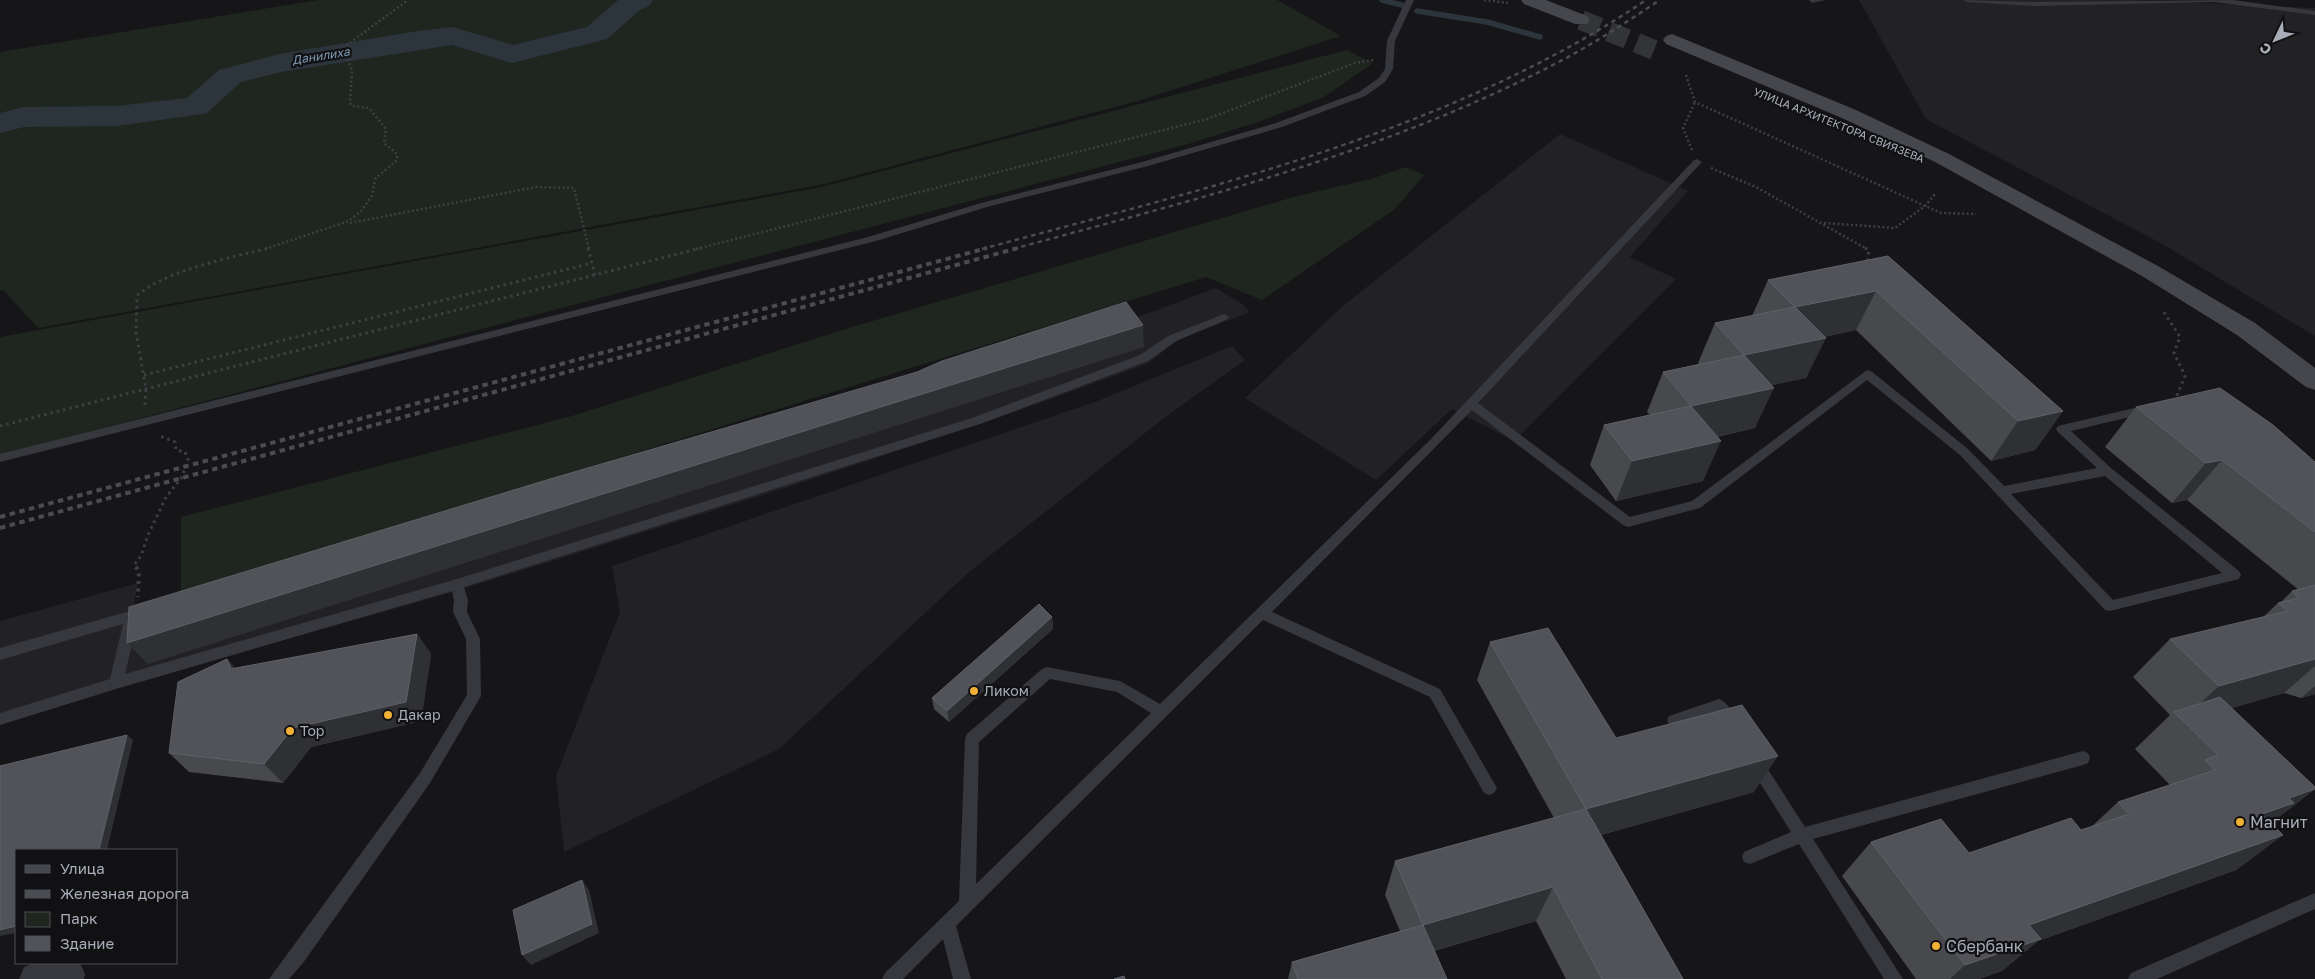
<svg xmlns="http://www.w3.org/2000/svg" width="2315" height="979" font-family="'Golos Text',sans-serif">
  <rect width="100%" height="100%" fill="#161618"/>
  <g fill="#222225">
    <polygon points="1859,0 2132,0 2315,8 2315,336 2164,245 1926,119"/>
    <polygon points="1560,134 1688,191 1630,257 1676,279 1514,441 1452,409 1376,480 1245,398 1344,305"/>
    <polygon points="1216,288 1241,303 1250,312 1178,340 1147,364 998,418 782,489 443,595 124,685 0,713 0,621 138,583 129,628 1127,321"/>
    <polygon points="1232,346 1245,360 1168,415 968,573 779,749 564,852 556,776 620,612 612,566 1095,402"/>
  </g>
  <g fill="#1e261f">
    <polygon points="318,0 1277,0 1341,36 1138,101 820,185 38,328 3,290 0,290 0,52"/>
    <polygon points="1347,50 1373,63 1324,97 1258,122 1188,144 0,455 0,337 821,187"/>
    <polygon points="1406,167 1424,175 1395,209 1262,300 1206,277 181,593 181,517 572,416 852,327 1297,196 1371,179"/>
  </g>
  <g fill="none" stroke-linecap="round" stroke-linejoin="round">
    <g stroke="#2c353c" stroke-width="5.5">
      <polyline points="1382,0 1402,5"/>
      <polyline points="1417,11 1487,22 1540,37"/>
    </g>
    <polygon fill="#2c353c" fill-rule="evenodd" points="618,0 653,0 649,6 640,10 607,39 512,63 452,45 281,72 241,82 207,113 196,115 116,126 24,127 0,133 0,113 24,107 116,106 187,98 219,70 279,54 418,31 453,27 513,45 587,27"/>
    <polyline stroke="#333438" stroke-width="20" stroke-dasharray="20 10" stroke-linecap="butt" points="1581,20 1654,50"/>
    <g stroke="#3d3f44" stroke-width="2.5" stroke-dasharray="2 2.5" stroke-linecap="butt">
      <polyline points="1484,0 1508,3"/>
      <polyline points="1686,75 1695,102 1941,213 1976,214"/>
      <polyline points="1692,150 1683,128 1695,102"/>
      <polyline points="1711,168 1756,187 1867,249"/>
      <polyline points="350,223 536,187 574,188 589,249"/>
      <polyline points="1824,223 1895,228 1925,206 1935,194"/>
      <polyline points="265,249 349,221 361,211 372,196 375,179 397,160 397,154 384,143 386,129 369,108 352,106 350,103 352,70 343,48 408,0"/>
      <polyline points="696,249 1207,119 1355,63 1373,60"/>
    </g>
    <g stroke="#3d3f44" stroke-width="3" stroke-dasharray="2.5 4" stroke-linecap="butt">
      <polyline points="588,248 595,275"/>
      <polyline points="1865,248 1869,250 1867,263"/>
      <polyline points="2164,312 2180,337 2174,353 2185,376 2175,400"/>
      <polyline points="144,375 592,263"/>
      <path d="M145,405L146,388L136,333L137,296C162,271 234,257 269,248"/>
      <polyline points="0,426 701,248"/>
      <polyline points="137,569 134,565 141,556 148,535 166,497 182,477 188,459 185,452 176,450 175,442 158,435"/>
    </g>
    <polyline stroke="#3d3f44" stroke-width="4" stroke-dasharray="3 4.5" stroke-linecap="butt" points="136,567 139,571 138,597"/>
    <g fill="#37383d" fill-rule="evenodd">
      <polygon points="1406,0 1414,0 1395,41 1393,69 1385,82 1365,96 1282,127 1148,166 987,207 876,241 0,462 0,454 868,237 981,203 1142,162 1276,123 1359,92 1379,78 1385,69 1387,41"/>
      <polygon points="1809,0 1825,0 1812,3"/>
      <polygon points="1963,0 2036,2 2233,0 2315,11 2315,15 2214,2 2036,6 1967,2"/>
      <path d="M1697,159L1702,162L1700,164L1478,403L1630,517L1692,501L1867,370L1871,371L1968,449L2004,486L2097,468L2058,432L2056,429L2058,426L2147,405L2153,409L2151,412L2071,431L2111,468L2239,571L2241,575L2239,579L2110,611L2105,610L1960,455L1867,380L1700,508L1628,527L1623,525L1472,410L1272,612L1440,689L1494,783L1497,788L1494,793L1489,795L1484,793L1430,697L1263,620L956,926L971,979H953L943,939L903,979H882L885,973L959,901L965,739L967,734L1042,669L1047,667L1120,681L1160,704L1431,439L1694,160ZM2105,476L2222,573L2113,600L2011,494ZM1050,679L1117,692L1151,713L976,884L979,742Z"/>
      <polygon points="1224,314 1229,317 1228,319 1176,341 1148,361 980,424 464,587 468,600 467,612 480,639 481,696 430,783 303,963 289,979 269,979 420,773 467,695 466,639 453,612 454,600 452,591 116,689 0,725 0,713 110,679 123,624 0,660 0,648 144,607 149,608 151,612 149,616 138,619 125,674 457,579 972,418 1140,355 1168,336"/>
      <path d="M1719,699C1728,702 1734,715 1738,724L1736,728C1725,733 1721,721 1716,712L1674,726L1669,724L1667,720L1669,716Z"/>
      <polygon points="2083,751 2088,753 2090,758 2088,763 2083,765 1813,839 1903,979 1884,979 1799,844 1750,864 1744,862 1742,857 1744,852 1791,832 1747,762 1750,757 1755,755 1760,757 1805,827"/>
      <polygon points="2315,893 2315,909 2157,979 2128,979 2131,973"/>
    </g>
    <polygon fill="#37383d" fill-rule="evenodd" points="34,963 80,963 85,974 84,979 19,979 24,967"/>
    <g fill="#45474d" fill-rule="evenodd">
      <polygon points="1521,0 1546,0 1587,16 1590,20 1587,24 1575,24 1524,4"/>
      <polygon points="1672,34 1856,110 1949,154 2158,266 2255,323 2315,368 2315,390 2306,387 2237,335 2142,276 1935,162 1842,118 1666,44 1663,40 1666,36"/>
    </g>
    <g stroke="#4a4c52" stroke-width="2.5" stroke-dasharray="4.5 4" stroke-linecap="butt">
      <path d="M982,249C1207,188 1451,132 1646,0"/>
      <path d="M1013,249C1193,200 1376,155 1543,70C1584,50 1622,25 1660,0"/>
    </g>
    <g stroke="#4a4c52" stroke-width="4" stroke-dasharray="5.5 4.5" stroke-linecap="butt">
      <polyline points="0,517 987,248"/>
      <polyline points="0,528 1018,248"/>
    </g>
  </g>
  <g fill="#47494d">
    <polygon points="1888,256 2063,411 2035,450 1991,461 1856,330 1824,337 1806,378 1771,385 1755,428 1717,437 1703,481 1616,501 1590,465 1604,425 1650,415 1647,412 1663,372 1699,364 1698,363 1715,323 1752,316 1768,280"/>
    <polygon points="2136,407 2315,462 2315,694 2301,698 2284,693 2231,708 2315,789 2271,823 2283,835 2236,870 2038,941 2002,971 1979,979 1916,979 1842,876 1871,842 1969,853 2081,830 2090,828 2118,802 2170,785 2135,749 2170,715 2133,677 2170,639 2263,617 2278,603 2281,602 2292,591 2299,590 2187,500 2172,503 2105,447"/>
    <polygon points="1052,617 1053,629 949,722 934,709 932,698"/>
    <polygon points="417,634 431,654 421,721 311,747 283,783 189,772 169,753 227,659 235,668"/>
    <polygon points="1490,642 1616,738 1754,792 1601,835 1683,979 1566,979 1536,921 1434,951 1447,979 1288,979 1292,962 1400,931 1385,895 1395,861 1554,818 1477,680"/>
  </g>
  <g fill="#2f3033">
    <polygon points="1876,291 1856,330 1776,347 1795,307"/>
    <polygon points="1143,325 1144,347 148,664 127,643"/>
    <polygon points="1826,338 1806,378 1726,395 1744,355"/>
    <polygon points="1774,388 1755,428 1674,446 1691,406"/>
    <polygon points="2063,411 2035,450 1991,461 2018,421"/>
    <polygon points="1721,441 1703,481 1616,501 1632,461"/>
    <polygon points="2222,460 2187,500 2172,503 2206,463"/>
    <polygon points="1052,617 1053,629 949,722 947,711"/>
    <polygon points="417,634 431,654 421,721 311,747 283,783 264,764 293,728"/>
    <polygon points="227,659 245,678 231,669"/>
    <polygon points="2315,659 2315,666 2284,693 2184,722 2182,720 2219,686"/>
    <polygon points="2315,686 2315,694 2301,698"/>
    <polygon points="127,735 133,740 107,850 99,850"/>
    <polygon points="1778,756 1754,792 1568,844 1586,809"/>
    <polygon points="2315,789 2269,824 2262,814 2289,798"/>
    <polygon points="2283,835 2236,870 2038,941 2002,971 1979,979 1950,979 1965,965 2029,925"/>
    <polygon points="582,880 589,890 599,933 531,965 522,955"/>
    <polygon points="1553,887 1536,921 1411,957 1423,925"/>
    <polygon points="16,926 16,933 0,936 0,930"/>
  </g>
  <g fill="#525359" stroke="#5f6168">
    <polygon points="1888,256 2063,411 2018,421 1876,291 1795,307 1768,280"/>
    <polygon points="1126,302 1143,325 127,643 129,607 550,479 917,372 942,361"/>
    <polygon points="1795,307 1826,338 1744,355 1715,323"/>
    <polygon points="1744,355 1774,388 1691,406 1663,372"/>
    <polygon points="2220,388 2273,425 2315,462 2315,532 2222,460 2206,463 2136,407"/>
    <polygon points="1691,406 1721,441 1632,461 1604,425"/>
    <polygon points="2315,585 2315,659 2219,686 2170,639 2288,611 2278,603 2299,598 2292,591"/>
    <polygon points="1039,604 1052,617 947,711 932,698"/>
    <polygon points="1548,628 1616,738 1742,705 1778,756 1586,809 1490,642"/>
    <polygon points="417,634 406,702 293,728 264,764 169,753 178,682 227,659 231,669"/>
    <polygon points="2220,697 2315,787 2315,789 2289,798 2294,803 2262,814 2283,835 2029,925 2041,939 1965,965 1871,842 1941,819 1969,853 2071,818 2081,830 2129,814 2118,802 2215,770 2205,760 2218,755 2174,712"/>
    <polygon points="127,735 99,850 16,850 16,926 0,930 0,766"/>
    <polygon points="1586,809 1683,979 1602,979 1553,887 1423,925 1395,861"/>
    <polygon points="582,880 592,924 522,955 513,910"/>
    <polygon points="1423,925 1447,979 1298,979 1292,962"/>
    <polygon points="1124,976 1125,979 1114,979"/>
  </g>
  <g fill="#f2b134" stroke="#111113" stroke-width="2">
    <circle cx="974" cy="691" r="5"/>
    <circle cx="388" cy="715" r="5"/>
    <circle cx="290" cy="731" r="5"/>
    <circle cx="2240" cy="822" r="5"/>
    <circle cx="1936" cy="946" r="5"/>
  </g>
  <g text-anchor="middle" stroke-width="4.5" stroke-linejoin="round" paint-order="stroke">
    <g font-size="11" fill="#a8adb8" stroke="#111113">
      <text transform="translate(1839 125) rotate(22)" y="4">УЛИЦА АРХИТЕКТОРА СВИЯЗЕВА</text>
    </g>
    <g font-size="12" font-style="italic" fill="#7f9bb3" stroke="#111113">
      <text transform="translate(321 56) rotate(-9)" y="4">Данилиха</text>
    </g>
    <g font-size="14" fill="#a8adb8" stroke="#111113" text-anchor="start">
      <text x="984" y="696">Ликом</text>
      <text x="398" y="720">Дакар</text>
      <text x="300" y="736">Тор</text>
    </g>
    <g font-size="16" fill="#a8adb8" stroke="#111113" text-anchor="start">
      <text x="2250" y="828">Магнит</text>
      <text x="1946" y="952">Сбербанк</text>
    </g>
  </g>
  <rect x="15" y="849" width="162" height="115" fill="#111113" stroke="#4d4f55"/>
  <rect x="25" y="865" width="25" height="8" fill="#45474d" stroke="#4d4f55"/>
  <text x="60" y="874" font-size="15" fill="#a8adb8">Улица</text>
  <rect x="25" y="890" width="25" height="8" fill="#4a4c52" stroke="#4d4f55"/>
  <text x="60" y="899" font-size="15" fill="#a8adb8">Железная дорога</text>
  <rect x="25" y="912" width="25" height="15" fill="#1e261f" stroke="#4d4f55"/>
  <text x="60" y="924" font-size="15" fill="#a8adb8">Парк</text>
  <rect x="25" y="936" width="25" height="15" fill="#525359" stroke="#4d4f55"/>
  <text x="60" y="949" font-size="15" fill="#a8adb8">Здание</text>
  <g transform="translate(2275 40) rotate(227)" stroke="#111113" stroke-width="4" paint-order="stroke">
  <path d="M0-4L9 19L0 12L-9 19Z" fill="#a8adb8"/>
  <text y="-8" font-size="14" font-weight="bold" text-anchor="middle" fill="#a8adb8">С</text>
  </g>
</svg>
